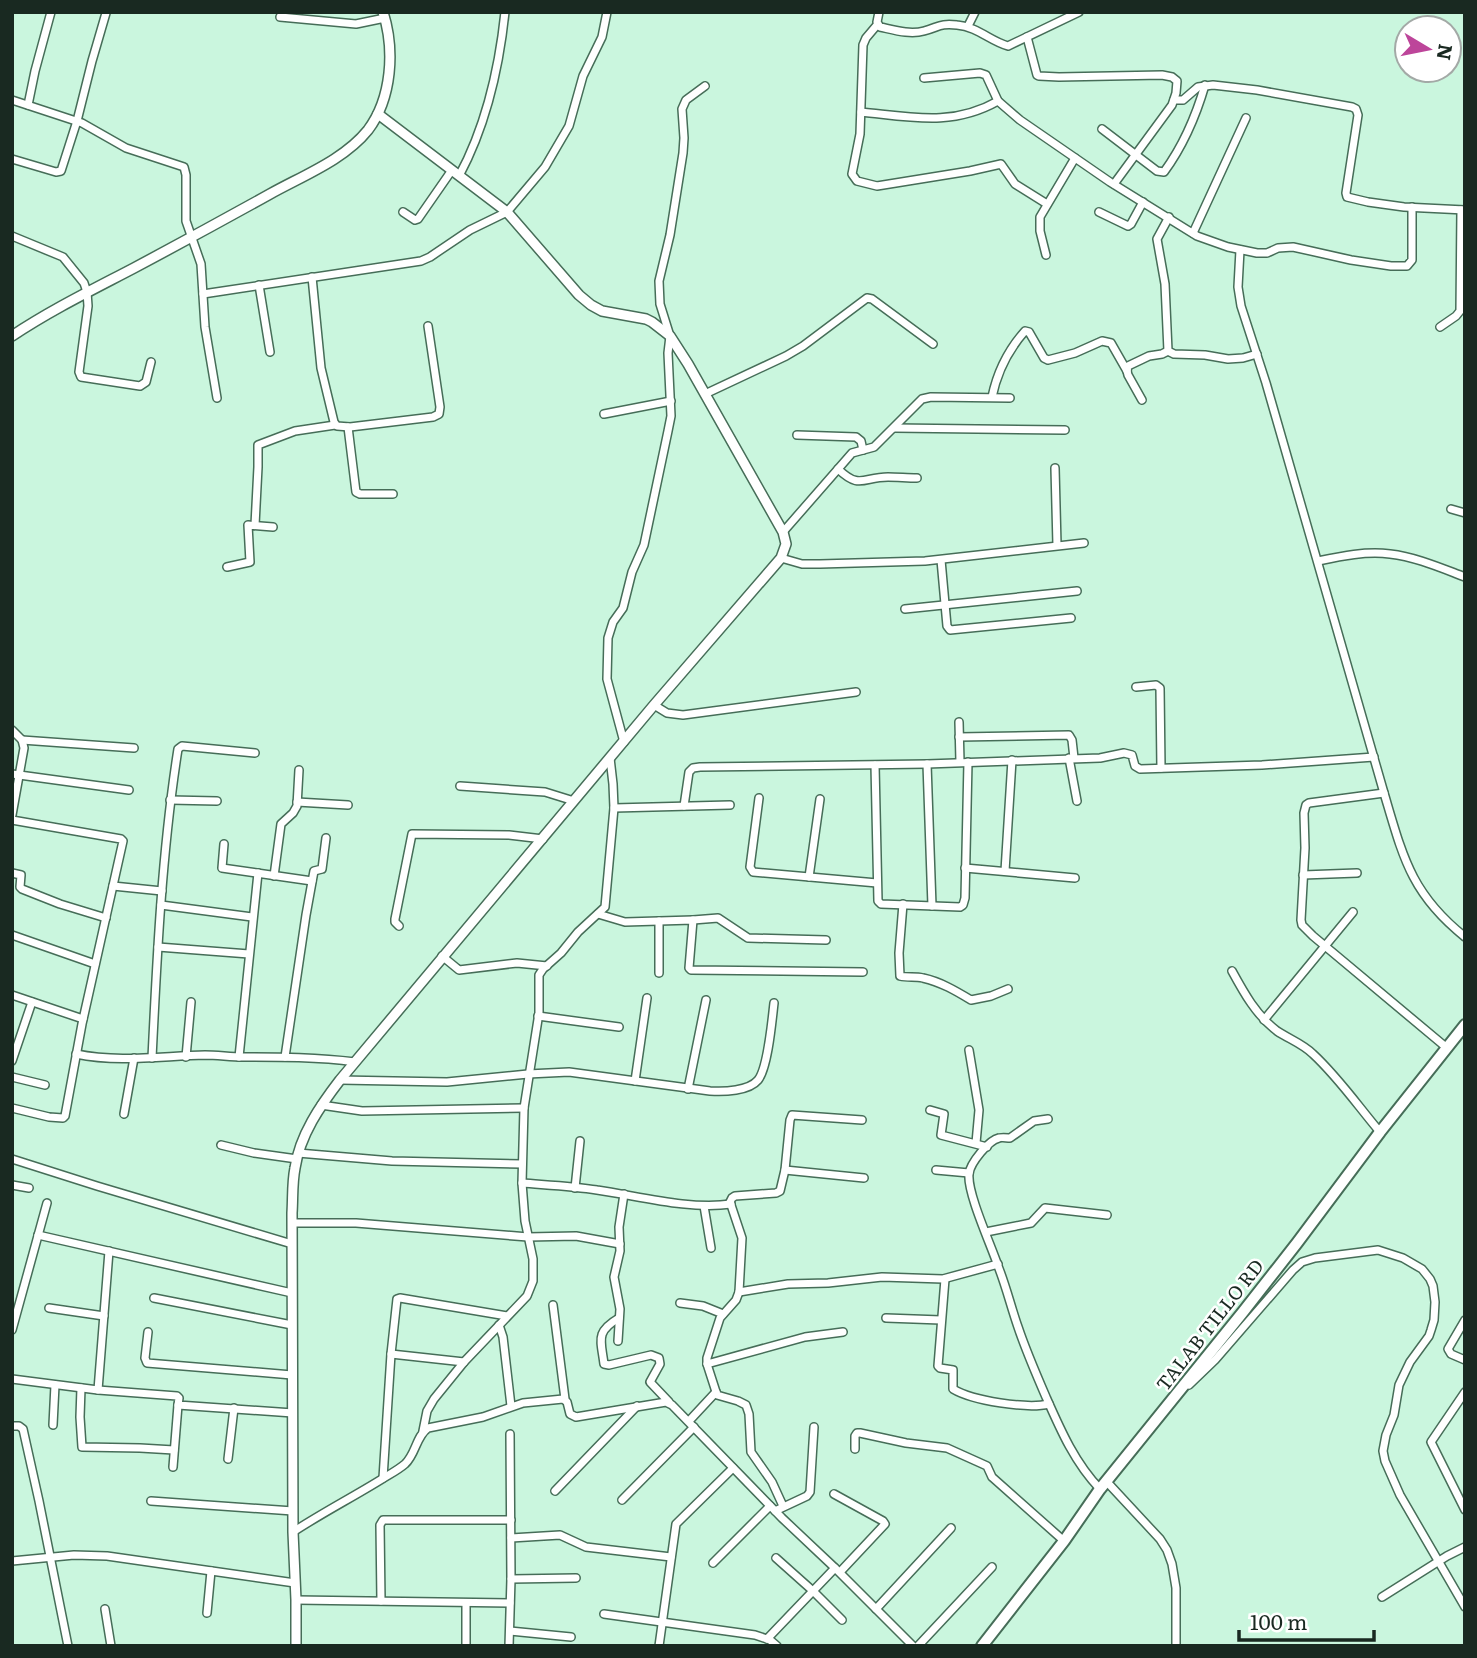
<svg xmlns="http://www.w3.org/2000/svg" width="1477" height="1658" font-family="Literata,serif">
  <rect width="100%" height="100%" fill="#caf6de"/>
  <g fill="none" stroke-linecap="round" stroke-linejoin="round">
    <g stroke="#466d58" stroke-width="10">
      <g id="minor">
        <path d="M879,12L877,22L880,27C894,30 910,35 924,31C939,27 940,23 957,25C978,27 990,41 1008,46L1079,12"/>
        <polyline points="280,17 356,24 385,18"/>
        <polyline points="877,25 866,38 863,45 860,134 852,174 857,181 877,186 970,171 1001,164 1015,184 1047,204"/>
        <polyline points="968,26 975,12"/>
        <polyline points="1027,37 1037,75 1039,76 1059,77 1162,75 1172,77 1177,81 1176,93 1172,105 1114,184"/>
        <polyline points="924,78 980,73 986,75 998,101 1020,120 1110,182 1197,236 1228,247 1257,253 1267,253 1278,248 1293,247 1351,260 1391,266 1407,266 1412,260 1412,207"/>
        <polyline points="12,100 82,123 126,148 184,167 186,175 186,221 201,264 205,327 217,398"/>
        <polyline points="1174,100 1183,100 1198,87 1213,85 1257,90 1352,107 1356,109 1358,115 1346,193 1347,197 1368,202 1404,207 1465,210"/>
        <polyline points="28,105 35,71 51,12"/>
        <path d="M861,112C911,117 952,127 998,101"/>
        <path d="M1102,129L1157,171L1164,172C1183,146 1196,116 1205,85"/>
        <polyline points="12,159 56,172 61,171 77,121 92,61 106,13"/>
        <path d="M459,176C486,126 499,69 505,12"/>
        <polyline points="403,212 415,220 418,219 452,170"/>
        <polyline points="1099,212 1128,226 1131,224 1143,202"/>
        <polyline points="1169,217 1157,239 1165,284 1168,351 1174,354 1205,355 1228,359 1243,358 1257,354"/>
        <polyline points="1193,233 1246,118"/>
        <polyline points="12,236 63,257 84,283 87,292 88,306 79,372 81,377 140,386 146,382 151,362"/>
        <path d="M1240,250L1238,287L1241,306L1266,383L1384,793C1403,857 1411,894 1465,937"/>
        <polyline points="1046,255 1040,231 1040,217 1075,158"/>
        <polyline points="312,277 321,368 334,422 337,426 350,427 433,417 439,414 440,407 428,326"/>
        <polyline points="259,285 270,352"/>
        <polyline points="203,294 421,261 430,257 470,230 507,212 545,167 569,126 583,76 602,37 607,12"/>
        <polyline points="1440,327 1456,316 1460,311 1461,210"/>
        <polyline points="705,394 786,356 803,346 867,298 872,299 933,344"/>
        <path d="M992,397C997,373 1009,349 1025,331L1029,332L1044,358L1048,360L1075,353L1102,341L1111,343L1127,371"/>
        <polyline points="1142,400 1128,375 1127,371 1128,366 1149,356 1162,354 1168,351"/>
        <polyline points="604,414 671,401"/>
        <polyline points="348,427 356,492 360,494 393,494"/>
        <polyline points="894,428 1065,430"/>
        <polyline points="797,435 856,437 861,441 863,450"/>
        <polyline points="1055,468 1057,545"/>
        <path d="M838,469C860,490 863,477 888,477C898,477 907,478 917,478"/>
        <polyline points="1451,509 1465,513"/>
        <polyline points="255,525 258,467 258,445 295,431 335,425"/>
        <polyline points="783,532 852,453 874,447 922,399 931,397 1010,398"/>
        <polyline points="781,558 802,564 820,564 925,561 1084,543"/>
        <polyline points="941,560 947,626 950,630 1071,618"/>
        <path d="M1318,561C1342,556 1366,551 1390,554C1416,557 1441,568 1465,577"/>
        <polyline points="227,567 250,562 248,525 273,527"/>
        <polyline points="905,609 1077,591"/>
        <polyline points="1136,687 1156,685 1160,688 1161,768"/>
        <polyline points="654,705 667,713 683,715 856,692"/>
        <polyline points="959,722 960,762"/>
        <polyline points="12,730 22,740 24,748 12,815"/>
        <polyline points="959,737 1069,735 1072,740 1074,758"/>
        <polyline points="22,740 134,748"/>
        <polyline points="624,742 607,679 608,638 613,622 623,608 632,572 644,545 668,431 671,416 668,353 670,336 660,304 659,281 670,235 683,153 684,138 682,109 686,100 705,86"/>
        <polyline points="1069,758 1077,801"/>
        <polyline points="927,764 932,906"/>
        <polyline points="875,765 878,901 881,904 960,907 963,905 965,898 968,762"/>
        <polyline points="12,774 129,790"/>
        <polyline points="460,786 545,792 574,801"/>
        <polyline points="1384,793 1309,803 1306,805 1304,813 1305,848 1301,920 1302,925 1313,936 1447,1048"/>
        <polyline points="759,798 750,867 753,872 877,883"/>
        <polyline points="170,800 217,801"/>
        <polyline points="297,802 348,805"/>
        <polyline points="684,806 689,772 693,768 700,767 927,764 1100,758 1124,753 1132,755 1135,766 1140,769 1262,765 1374,757"/>
        <polyline points="614,808 730,805"/>
        <polyline points="12,820 121,839 123,841 82,1024 65,1116 63,1118 49,1117 12,1108"/>
        <polyline points="224,844 222,868 312,881"/>
        <polyline points="965,868 1075,878"/>
        <polyline points="1005,871 1012,760"/>
        <polyline points="12,873 21,875 20,887 22,889 60,904 106,918"/>
        <polyline points="1303,875 1357,873"/>
        <polyline points="274,876 281,824 293,813 297,806 299,770"/>
        <polyline points="809,877 820,799"/>
        <polyline points="113,886 162,891"/>
        <path d="M903,904L899,953L900,976C908,978 915,976 923,978C941,982 956,991 971,1000L991,996L1008,989"/>
        <polyline points="161,905 252,917"/>
        <polyline points="598,914 625,922 693,920 689,968 691,970 863,972"/>
        <polyline points="693,920 718,918 748,938 826,940"/>
        <polyline points="399,926 395,922 395,919 412,834 509,835 543,839"/>
        <polyline points="12,935 95,964"/>
        <polyline points="158,947 249,954"/>
        <polyline points="442,956 459,970 517,963 547,966"/>
        <path d="M1232,971C1244,993 1256,1015 1277,1031C1289,1039 1303,1044 1313,1054C1338,1077 1358,1106 1380,1132"/>
        <polyline points="659,973 659,921"/>
        <polyline points="12,995 83,1019"/>
        <polyline points="538,1016 619,1027"/>
        <polyline points="1264,1020 1353,912"/>
        <polyline points="969,1050 979,1110 976,1143"/>
        <path d="M76,1054C119,1063 162,1056 205,1055C218,1055 230,1057 243,1057C280,1057 318,1057 355,1062"/>
        <polyline points="186,1057 191,1002"/>
        <polyline points="239,1057 258,873"/>
        <polyline points="285,1057 306,915 314,871 322,869 326,838"/>
        <path d="M152,1058C157,955 162,851 178,749L182,746L255,753"/>
        <polyline points="12,1061 32,1002"/>
        <polyline points="12,1077 45,1085"/>
        <path d="M340,1080L447,1082L528,1074L569,1072L710,1091C724,1092 749,1091 758,1080C768,1068 772,1020 774,1003"/>
        <polyline points="635,1081 647,998"/>
        <polyline points="688,1089 706,1000"/>
        <polyline points="321,1105 362,1111 524,1108"/>
        <polyline points="930,1110 944,1114 941,1135 987,1147"/>
        <polyline points="124,1114 134,1058"/>
        <path d="M1048,1119L1034,1121L1010,1138C1009,1138 1000,1137 999,1138C989,1140 970,1163 969,1174C967,1193 991,1245 998,1266C1006,1286 1011,1307 1018,1327C1026,1351 1036,1374 1046,1397C1061,1431 1075,1463 1100,1489"/>
        <polyline points="221,1145 254,1153 297,1159"/>
        <polyline points="298,1153 392,1161 522,1164"/>
        <polyline points="12,1159 97,1186 292,1244"/>
        <polyline points="785,1170 864,1178"/>
        <polyline points="936,1170 969,1173"/>
        <path d="M522,1183C547,1185 573,1186 597,1190C639,1196 689,1210 731,1204"/>
        <polyline points="12,1185 29,1188"/>
        <polyline points="575,1188 580,1141"/>
        <polyline points="704,1206 711,1248"/>
        <polyline points="292,1223 356,1223 528,1237 576,1236 620,1244"/>
        <polyline points="986,1232 1031,1223 1045,1208 1107,1215"/>
        <polyline points="38,1235 292,1293"/>
        <path d="M945,1279L938,1366L940,1368L953,1370V1389C973,1401 1027,1409 1049,1404"/>
        <polyline points="739,1292 788,1284 828,1283 882,1277 943,1279 998,1264"/>
        <polyline points="154,1298 292,1325"/>
        <polyline points="680,1303 703,1306 723,1314"/>
        <polyline points="553,1305 565,1399"/>
        <polyline points="49,1308 104,1316"/>
        <path d="M619,1318C595,1332 601,1340 604,1364L609,1365L651,1355L659,1358L660,1364L650,1382L669,1402"/>
        <polyline points="886,1318 941,1320"/>
        <polyline points="1465,1320 1448,1349 1451,1354 1465,1360"/>
        <polyline points="499,1325 503,1337 511,1406"/>
        <polyline points="12,1330 47,1203"/>
        <polyline points="148,1332 145,1358 147,1363 292,1375"/>
        <polyline points="618,1341 620,1309 614,1277 620,1251 619,1227 624,1194"/>
        <polyline points="391,1354 464,1362"/>
        <polyline points="707,1364 805,1337 843,1332"/>
        <polyline points="12,1379 98,1390 177,1396 179,1398 178,1405 293,1413"/>
        <polyline points="1189,1385 1215,1360 1293,1270 1302,1262 1315,1258 1378,1250 1403,1258 1422,1269 1430,1279 1433,1286 1435,1302 1434,1320 1431,1330 1429,1336 1410,1362 1399,1385 1394,1415 1386,1435 1383,1451 1385,1461 1400,1495 1465,1607"/>
        <polyline points="81,1388 80,1417 82,1447 140,1448 174,1450"/>
        <polyline points="98,1390 109,1251"/>
        <polyline points="1465,1392 1431,1442 1465,1510"/>
        <polyline points="689,1421 716,1392"/>
        <polyline points="53,1425 55,1385"/>
        <polyline points="12,1426 19,1426 23,1429 39,1501 68,1646"/>
        <polyline points="423,1431 427,1411 434,1399 464,1362 527,1296 533,1281 533,1259 525,1221 522,1183 524,1108 539,1013 539,975 543,969 561,953 578,932 605,907 614,808 613,784 610,758"/>
        <polyline points="855,1449 855,1436 857,1433 860,1433 906,1443 947,1448 987,1466 992,1477 1064,1541"/>
        <polyline points="228,1459 234,1408"/>
        <polyline points="173,1467 178,1405"/>
        <polyline points="383,1478 391,1354 397,1299 400,1298 507,1316"/>
        <polyline points="1107,1482 1160,1539 1167,1550 1172,1564 1176,1588 1176,1646"/>
        <polyline points="555,1491 637,1406"/>
        <polyline points="834,1494 883,1521 885,1524 840,1572"/>
        <polyline points="622,1500 694,1427"/>
        <polyline points="151,1501 293,1511"/>
        <polyline points="783,1506 772,1482 751,1452 749,1414 746,1405 738,1401 717,1395 707,1364 707,1358 720,1318 736,1300 739,1292 742,1238 730,1202 732,1198 735,1196 776,1193 780,1191 785,1170 790,1120 792,1115 862,1120"/>
        <polyline points="775,1511 807,1496 810,1492 814,1427"/>
        <path d="M293,1532C322,1513 353,1497 382,1479C390,1474 398,1470 405,1464C416,1454 416,1436 428,1428L483,1417L523,1403L563,1399L567,1402L570,1414L576,1417L666,1402L672,1405L782,1518L835,1568L913,1646"/>
        <polyline points="511,1538 560,1535 586,1547 671,1557"/>
        <polyline points="776,1558 813,1591 842,1620"/>
        <polyline points="12,1561 74,1555 107,1556 295,1583"/>
        <polyline points="713,1563 770,1506"/>
        <polyline points="511,1579 576,1578"/>
        <polyline points="1382,1597 1447,1556 1465,1547"/>
        <polyline points="296,1600 510,1603"/>
        <polyline points="381,1601 380,1525 383,1520 511,1520"/>
        <polyline points="105,1609 111,1646"/>
        <polyline points="876,1609 951,1528"/>
        <polyline points="207,1613 211,1571"/>
        <polyline points="604,1614 755,1635 770,1640 777,1646"/>
        <polyline points="510,1631 571,1637"/>
        <polyline points="767,1639 835,1568"/>
        <polyline points="466,1646 466,1603"/>
        <polyline points="509,1646 511,1579 510,1434"/>
        <polyline points="659,1646 676,1524 733,1468"/>
        <polyline points="918,1646 992,1567"/>
      </g>
    </g>
    <g stroke="#466d58" stroke-width="12">
      <g id="tertiary">
        <path d="M12,336C51,310 92,290 134,268C179,244 225,219 270,194C302,176 344,160 368,130C392,98 395,50 383,12"/>
        <path d="M296,1646V1600L293,1532L292,1213C293,1198 292,1183 295,1168C300,1135 320,1106 340,1080L654,705L781,558L786,544L783,532L688,364L670,336L652,322L646,319L602,311L591,305L579,295L507,212L378,114"/>
      </g>
    </g>
    <g stroke="#466d58" stroke-width="14">
      <polyline id="secondary" points="982,1646 1064,1541 1100,1489 1243,1312 1297,1243 1380,1132 1465,1025"/>
    </g>
    <use href="#minor" stroke="#fff" stroke-width="7"/>
    <use href="#tertiary" stroke="#fff" stroke-width="9"/>
    <use href="#secondary" stroke="#fff" stroke-width="10"/>
  </g>
  <g text-anchor="middle" stroke-width="5" stroke-linejoin="round" paint-order="stroke">
    <g font-size="19" fill="#192921" stroke="#fff">
      <text transform="translate(1210 1325) rotate(-52)" y="7">TALAB TILLO RD</text>
    </g>
  </g>
  <rect width="1477" height="1658" fill="none" stroke="#192921" stroke-width="28"/>
  <g transform="translate(1428 49) rotate(100)"><circle r="33" fill="#ffffff" stroke="#a3a9a6" stroke-width="2"/>
  <path d="M0-5L12 26L0 18L-12 26Z" fill="#bd459a"/>
  <text y="-10" font-size="19" font-weight="bold" text-anchor="middle" fill="#192921">N</text>
  </g>
  <path d="M1239 1630v10h135v-10" fill="none" stroke="#192921" stroke-width="3.5"/>
  <text x="1250" y="1630" font-size="21" fill="#192921" stroke="#ffffff" stroke-width="5" paint-order="stroke">100 m</text>
</svg>
